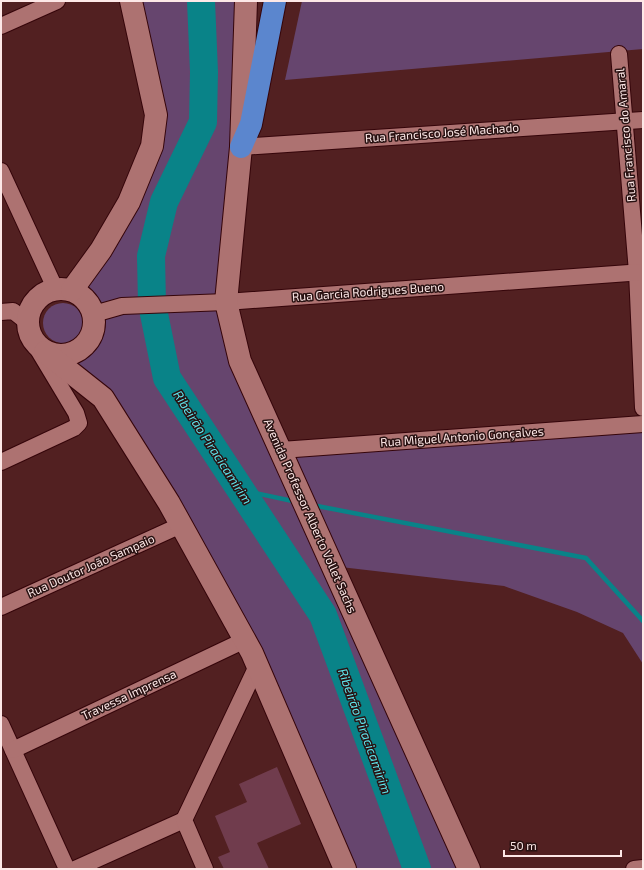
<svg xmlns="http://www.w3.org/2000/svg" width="644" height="870" font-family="'Exo 2',sans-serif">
  <rect width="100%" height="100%" fill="#522021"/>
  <g fill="#66456e">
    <polygon points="131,1 246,1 226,302 280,450 643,424 643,664 623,633 577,612 504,586 332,566 469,869 341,869 257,666 103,398 45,352 67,355 92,335 94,314 72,290 152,146"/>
    <polygon points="302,1 643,1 643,49 285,80"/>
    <circle cx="63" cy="323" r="20"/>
  </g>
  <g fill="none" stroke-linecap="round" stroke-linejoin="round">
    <g stroke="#098388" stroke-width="4.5">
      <polyline points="241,490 297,502"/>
      <polyline points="312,505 586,558 643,621"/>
    </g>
    <polyline stroke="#098388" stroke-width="28" points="201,1 204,72 203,122 164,202 151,256 152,304 167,378 323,615 417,869"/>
  </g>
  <polygon fill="#703c4d" points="277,767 301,824 257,843 269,869 224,869 218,857 230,852 215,816 247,802 239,784"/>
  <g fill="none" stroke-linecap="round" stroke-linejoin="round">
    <g stroke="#35050a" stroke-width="18">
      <g id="street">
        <polyline points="1,26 57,1"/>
        <polyline points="619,54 637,272 643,408"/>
        <polyline points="241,147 643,120"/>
        <polyline points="1,171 55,288"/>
        <polyline points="1,312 13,311 27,322"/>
        <polyline points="94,314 122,306 226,302 643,272"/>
        <polyline points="281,450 643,424"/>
        <polyline points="1,462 74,428 79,423 76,413 34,343"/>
        <polyline points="1,607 181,525"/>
        <polyline points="1,724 67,869"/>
        <polyline points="13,750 245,640"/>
        <polyline points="75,869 184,820"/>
        <polyline points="205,869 184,820 257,666"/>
        <polyline points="634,869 643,868"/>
      </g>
    </g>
    <g stroke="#35050a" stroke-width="24">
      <g id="secondary">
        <polyline points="246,1 241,147 226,302 240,361 469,869"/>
        <circle cx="61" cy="322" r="33"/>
        <polyline points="72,290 101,250 129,202 152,146 156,115 131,1"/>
        <polyline points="45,352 103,398 169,503 252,653 345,869"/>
      </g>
    </g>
    <g stroke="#35050a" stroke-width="24">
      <polyline id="highway" points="241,147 251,124 275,1"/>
    </g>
    <use href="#street" stroke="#ad7271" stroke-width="16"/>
    <use href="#secondary" stroke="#ad7271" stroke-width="22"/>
    <use href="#highway" stroke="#5b86ce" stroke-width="22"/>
  </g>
  <g text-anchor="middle" stroke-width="3" stroke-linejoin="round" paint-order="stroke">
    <g font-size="12" fill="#fde8e7" stroke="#291212">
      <text transform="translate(442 133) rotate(-4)" y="4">Rua Francisco José Machado</text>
      <text transform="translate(626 135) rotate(-95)" y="4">Rua Francisco do Amaral</text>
      <text transform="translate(368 292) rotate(-4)" y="4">Rua Garcia Rodrigues Bueno</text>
      <text transform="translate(462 437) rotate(-4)" y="4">Rua Miguel Antonio Gonçalves</text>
      <text transform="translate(310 516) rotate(66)" y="4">Avenida Professor Alberto Vollet Sachs</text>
      <text transform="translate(91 566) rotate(-24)" y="4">Rua Doutor João Sampaio</text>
      <text transform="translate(129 695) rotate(-25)" y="4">Travessa Imprensa</text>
    </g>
    <g font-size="13" font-style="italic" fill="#5fe5ec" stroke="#291212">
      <text transform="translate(213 447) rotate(57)" y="5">Ribeirão Piracicamirim</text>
      <text transform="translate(365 731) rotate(70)" y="5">Ribeirão Piracicamirim</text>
    </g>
  </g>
  <rect width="644" height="870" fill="none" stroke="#fde8e7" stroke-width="4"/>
  <path d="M504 850v6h117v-6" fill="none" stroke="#fde8e7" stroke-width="2"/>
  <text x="510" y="850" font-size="12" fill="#fde8e7" stroke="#291212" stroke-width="3" paint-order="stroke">50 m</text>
</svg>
